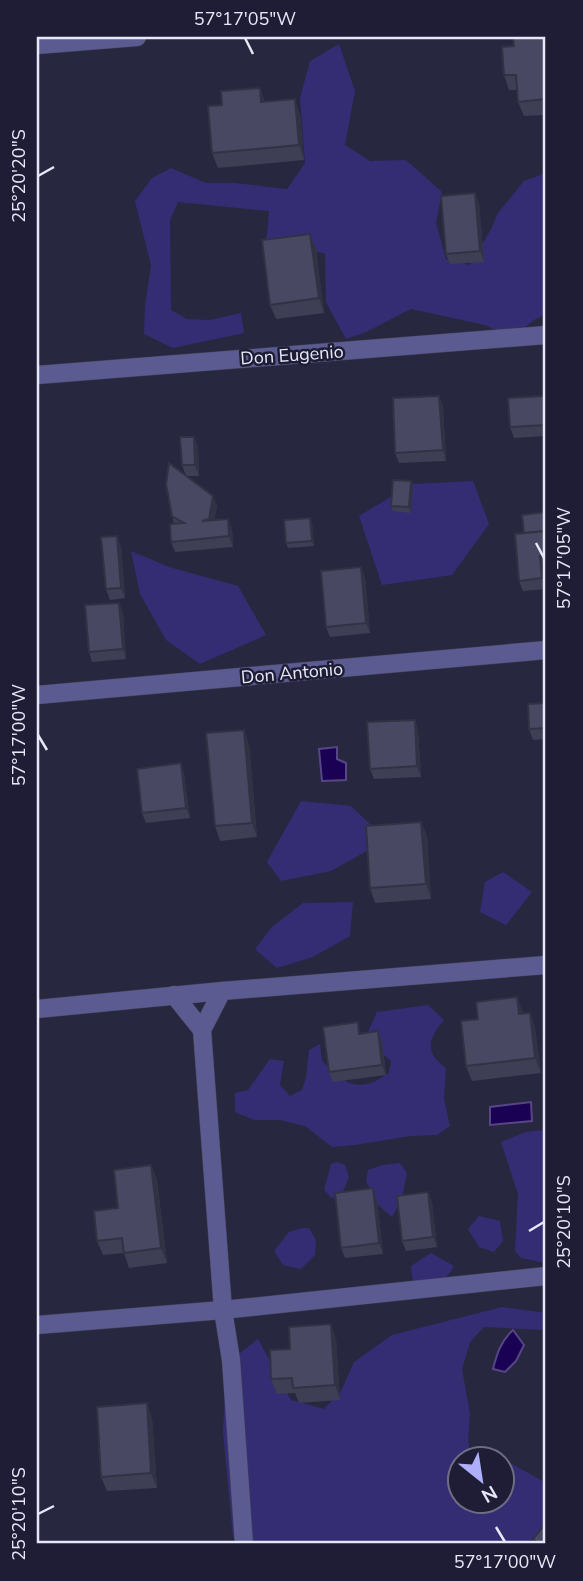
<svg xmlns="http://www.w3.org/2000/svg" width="583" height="1581" font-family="'Nunito Sans',sans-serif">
  <rect width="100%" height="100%" fill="#27273f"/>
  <g fill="#352d74">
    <polygon points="339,44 355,91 345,145 370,161 406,160 442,192 436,223 446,259 470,265 491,229 498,213 524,181 541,175 546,170 546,314 534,320 512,338 485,325 411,309 364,333 346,339 326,302 325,254 292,243 285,252 263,252 267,234 269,211 178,202 170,220 171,310 187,319 210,320 241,313 244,333 173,348 144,334 145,306 151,265 135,201 152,178 171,168 206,183 235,183 287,189 305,163 300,98 310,61"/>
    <polygon points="473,481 489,524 452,575 382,585 359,516 412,484"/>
    <polygon points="131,551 169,567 238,586 266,635 200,664 166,640 140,594"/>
    <polygon points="301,801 351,806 374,828 372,848 331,871 281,881 267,862"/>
    <polygon points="503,872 532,892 506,925 480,912 485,882"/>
    <polygon points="353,902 350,936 313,957 277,968 255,949 272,927 303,903"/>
    <path d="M428,1005L444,1020C428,1039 424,1052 446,1068L444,1099L450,1126L437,1135L410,1136L355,1145L332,1147L305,1126L280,1120H254L235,1112V1093L248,1090L270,1059L284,1061L280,1085L290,1096L302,1090L306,1077L309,1050L320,1044L322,1061C334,1073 348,1089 367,1084C374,1083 382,1077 389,1073L391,1061L370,1043L368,1032L377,1012Z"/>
    <polygon points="546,1118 546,1263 521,1258 515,1251 518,1194 501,1142 526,1132 544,1130"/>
    <polygon points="337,1162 345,1165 349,1177 342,1194 332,1198 324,1190 331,1164"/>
    <polygon points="400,1163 407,1173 402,1198 392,1217 378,1205 374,1194 366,1182 368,1170 382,1165"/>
    <polygon points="479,1216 500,1221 503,1241 494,1252 479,1247 468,1229"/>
    <polygon points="302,1228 309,1228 316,1240 315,1255 301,1269 283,1265 274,1251 289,1232"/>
    <path d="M431,1253L454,1266C444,1285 432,1282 413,1283L411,1266Z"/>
    <polygon points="502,1307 546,1313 546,1328 545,1330 484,1327 470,1342 462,1369 470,1414 468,1440 471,1458 461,1458 461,1500 503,1500 503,1459 546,1483 546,1529 533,1544 236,1544 233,1536 223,1432 225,1393 231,1360 258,1339 291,1400 324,1409 341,1391 354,1362 392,1335"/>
  </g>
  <g fill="#1a0154" stroke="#574685" stroke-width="2">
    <polygon points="337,747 337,759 346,763 346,780 322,781 319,749"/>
    <polygon points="531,1102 532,1121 490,1125 490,1107"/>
    <path d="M513,1330L524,1345L516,1361L505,1372L493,1369C497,1353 501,1341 513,1330Z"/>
  </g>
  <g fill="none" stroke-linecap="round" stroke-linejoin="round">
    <g stroke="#424259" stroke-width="19">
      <g id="minor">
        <polyline points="37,45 137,37"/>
        <polyline points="37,375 546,335"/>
        <polyline points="37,695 546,650"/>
        <polyline points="222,991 202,1030 223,1310 231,1360 244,1544"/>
        <polyline points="174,995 202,1030"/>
        <polyline points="37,1009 222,991 546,965"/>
        <polyline points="37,1325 223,1310 546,1276"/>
      </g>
    </g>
    <use href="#minor" stroke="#5c5b91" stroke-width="18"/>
  </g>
  <g fill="#3e3e55">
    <polygon points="546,37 546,115 524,116 518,102 518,90 509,90 504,75 514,46"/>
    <polygon points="260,88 265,102 300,114 304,160 218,168 212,153 222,105"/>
    <polygon points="479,203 484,262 450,264 446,254"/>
    <polygon points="310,234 316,249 324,313 276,319 270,305"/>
    <polygon points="439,396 443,406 446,461 399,463 395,453"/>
    <polygon points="546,396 546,436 514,438 510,427"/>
    <polygon points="194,437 198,447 199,476 186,476 213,496 217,506 214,520 232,529 233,547 175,552 171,542 174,523 172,516 186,476 182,465"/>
    <polygon points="413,487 411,513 393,511 391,506"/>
    <polygon points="546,517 546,566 544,566 546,589 523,591 519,581 524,533"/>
    <polygon points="310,518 312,523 314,546 288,548 286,543"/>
    <polygon points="121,546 125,598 110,600 106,589"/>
    <polygon points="365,577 370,633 330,637 326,627"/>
    <polygon points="119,603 123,613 126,659 92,662 89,652"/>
    <polygon points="546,703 546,739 533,740 529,729"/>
    <polygon points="415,720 418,730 421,777 374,779 370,769"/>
    <polygon points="249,744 257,837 220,841 215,826"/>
    <polygon points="181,763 184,774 190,818 146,823 142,813"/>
    <polygon points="421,822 427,836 431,899 375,903 370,888"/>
    <polygon points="523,1011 523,1014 530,1013 535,1028 541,1073 472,1081 466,1066 478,1019"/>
    <polygon points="378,1031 382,1042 386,1075 333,1082 329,1072 362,1033"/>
    <polygon points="151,1165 157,1180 167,1263 129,1268 124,1253 103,1255 97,1241 118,1208"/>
    <polygon points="373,1188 377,1199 383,1254 345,1258 341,1248"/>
    <polygon points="428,1192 432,1203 437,1247 406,1251 402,1241"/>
    <polygon points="336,1339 340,1400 299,1403 295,1393 277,1394 271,1379 290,1349"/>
    <polygon points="152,1418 157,1488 107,1491 101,1477"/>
  </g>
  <g fill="#323245">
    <polygon points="260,88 265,102 261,102"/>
    <polygon points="295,99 300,114 304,160 299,145"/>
    <polygon points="475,193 479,203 484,262 480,251"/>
    <polygon points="310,234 316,249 324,313 319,298"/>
    <polygon points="439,396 443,406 446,461 443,450"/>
    <polygon points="194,437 198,447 199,476 195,465"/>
    <polygon points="411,481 413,487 411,513 409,507"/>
    <polygon points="213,496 217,506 213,529 209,519"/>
    <polygon points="310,518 312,523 314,546 312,541"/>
    <polygon points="228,519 232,529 233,547 229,536"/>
    <polygon points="117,536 121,546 125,598 121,588"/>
    <polygon points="540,556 544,566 546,589 542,578"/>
    <polygon points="361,567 365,577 370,633 366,623"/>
    <polygon points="119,603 123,613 126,659 123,649"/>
    <polygon points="415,720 418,730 421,777 417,766"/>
    <polygon points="244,730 249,744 257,837 252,823"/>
    <polygon points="181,763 184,774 190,818 186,808"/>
    <polygon points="421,822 427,836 431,899 426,884"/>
    <polygon points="517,997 523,1011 525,1029 519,1014"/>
    <polygon points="530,1013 535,1028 541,1073 535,1058"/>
    <polygon points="378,1031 382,1042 386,1075 382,1065"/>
    <polygon points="151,1165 157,1180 167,1263 161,1248"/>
    <polygon points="373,1188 377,1199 383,1254 379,1243"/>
    <polygon points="428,1192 432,1203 437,1247 433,1237"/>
    <polygon points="331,1324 336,1339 340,1400 335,1385"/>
    <polygon points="147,1403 152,1418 157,1488 151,1473"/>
  </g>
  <g fill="#484863" stroke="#323245" stroke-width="2">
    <polygon points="527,37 546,37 546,99 518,102 516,75 504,75 502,47 514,46 513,38"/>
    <polygon points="260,88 261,102 295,99 299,145 212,153 208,106 222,105 221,91"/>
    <polygon points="475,193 480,251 446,254 441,196"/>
    <polygon points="310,234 319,298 270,305 262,240"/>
    <polygon points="439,396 443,450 395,453 393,398"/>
    <polygon points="546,396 546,425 510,427 508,398"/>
    <polygon points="180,437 194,437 195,465 182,465"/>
    <polygon points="169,463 213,496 209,519 202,521 228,519 229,536 171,542 170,524 184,523 172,516 166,484"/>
    <polygon points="393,480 411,481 409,507 391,506"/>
    <polygon points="545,512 546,531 524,533 522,515"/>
    <polygon points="310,518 312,541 286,543 284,520"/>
    <polygon points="546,531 546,555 540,556 542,578 519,581 515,534"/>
    <polygon points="117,536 121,588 106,589 101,537"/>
    <polygon points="361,567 366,623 326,627 321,571"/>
    <polygon points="119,603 123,649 89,652 85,605"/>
    <polygon points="546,703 546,728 529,729 528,704"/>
    <polygon points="415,720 417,766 370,769 367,722"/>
    <polygon points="244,730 252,823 215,826 206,733"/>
    <polygon points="181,763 186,808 142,813 137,769"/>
    <polygon points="421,822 426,884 370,888 366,826"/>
    <polygon points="517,997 519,1014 530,1013 535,1058 466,1066 461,1021 478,1019 476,1002"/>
    <polygon points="358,1022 359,1034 378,1031 382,1065 329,1072 323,1027"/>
    <polygon points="151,1165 161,1248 124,1253 122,1238 97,1241 94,1211 118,1208 114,1170"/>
    <polygon points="373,1188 379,1243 341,1248 335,1193"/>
    <polygon points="428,1192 433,1237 402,1241 397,1196"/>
    <polygon points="331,1324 335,1385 293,1388 292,1378 271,1379 270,1350 290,1349 289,1327"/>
    <polygon points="147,1403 151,1473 101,1477 97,1407"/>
    <polygon points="546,1523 546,1544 539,1544 533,1539"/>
  </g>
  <path fill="none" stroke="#e6e7f7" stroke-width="2.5" d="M245,38L253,54M38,176L54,167M536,543L544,558M38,735L47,750M529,1231L544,1222M38,1514L54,1506M496,1527L505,1542"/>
  <g text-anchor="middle" stroke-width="5" stroke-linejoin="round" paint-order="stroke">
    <g font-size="18" fill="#e6e7f7" stroke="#1e1d35">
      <text transform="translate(292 355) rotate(-4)" y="6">Don Eugenio</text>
      <text transform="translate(292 673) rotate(-5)" y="6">Don Antonio</text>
    </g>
  </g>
  <rect width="583" height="1581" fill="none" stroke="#1e1d35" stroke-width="77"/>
  <g transform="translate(481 1480) rotate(150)"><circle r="33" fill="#1e1d35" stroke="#6e6e83" stroke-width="2"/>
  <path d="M0-5L12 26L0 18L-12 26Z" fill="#aeaefb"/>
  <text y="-10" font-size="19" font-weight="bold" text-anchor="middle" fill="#e6e7f7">N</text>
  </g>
  <rect x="38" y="38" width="506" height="1504" fill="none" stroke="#e6e7f7" stroke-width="2.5"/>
  <g font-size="18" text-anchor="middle" fill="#e6e7f7">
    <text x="245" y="25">57°17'05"W</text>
    <text transform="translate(19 176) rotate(-90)" y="6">25°20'20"S</text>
    <text transform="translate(564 558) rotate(-90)" y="6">57°17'05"W</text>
    <text transform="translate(19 735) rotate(-90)" y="6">57°17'00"W</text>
    <text transform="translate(564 1222) rotate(-90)" y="6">25°20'10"S</text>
    <text transform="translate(19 1514) rotate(-90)" y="6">25°20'10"S</text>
    <text x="505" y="1568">57°17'00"W</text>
  </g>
</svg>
